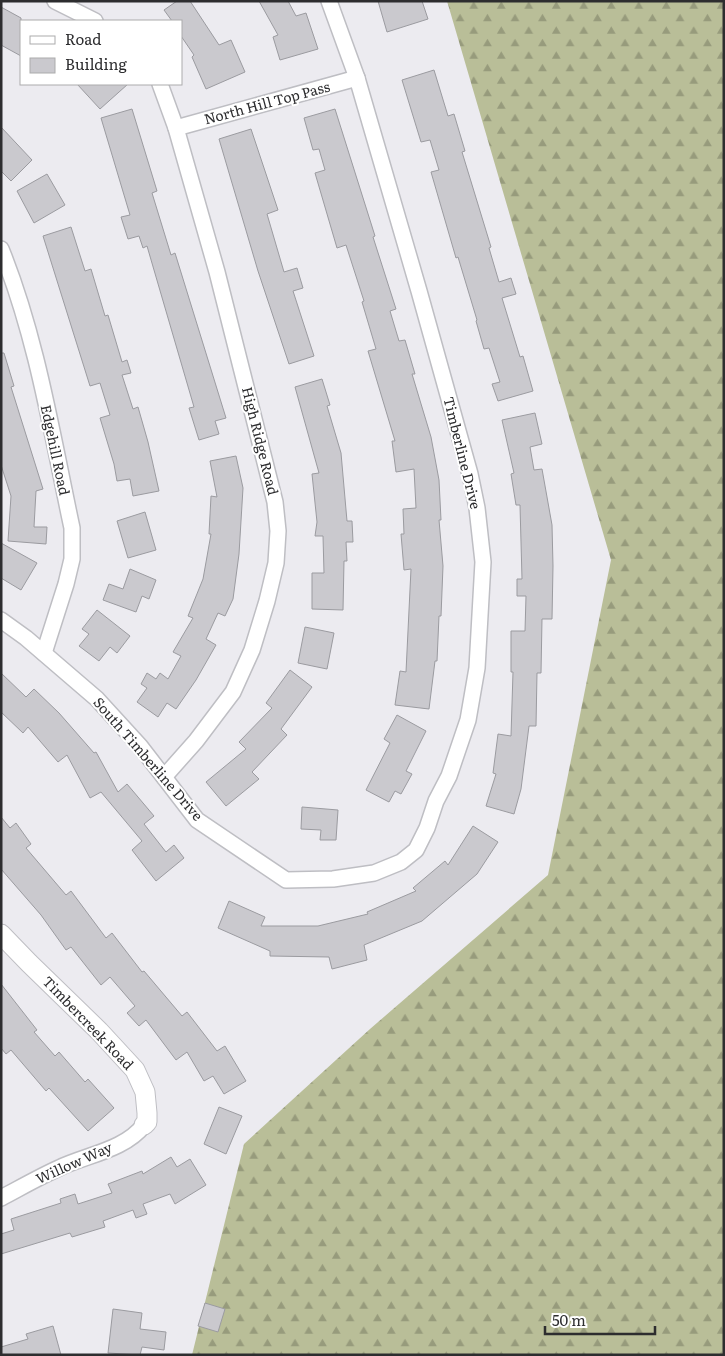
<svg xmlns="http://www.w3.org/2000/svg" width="725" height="1356" font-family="Literata,serif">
  <defs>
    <pattern id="forest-firs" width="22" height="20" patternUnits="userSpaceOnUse" patternTransform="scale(1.25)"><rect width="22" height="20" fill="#b9be98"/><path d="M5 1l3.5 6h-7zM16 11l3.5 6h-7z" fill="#979b7c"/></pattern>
  </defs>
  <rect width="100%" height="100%" fill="#ecebf0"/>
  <polygon fill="url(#forest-firs)" points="447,1 724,1 724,1355 192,1355 244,1144 370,1029 548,875 611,560"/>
  <g fill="#cac9ce" stroke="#9b9ba0">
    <polygon points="177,1 190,1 219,45 231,40 245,72 206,89 192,57 194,55 181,36 181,21 172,21 164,10"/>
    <polygon points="259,1 288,1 296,16 306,13 318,49 280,60 273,37 278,35"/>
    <polygon points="378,1 422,1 428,19 387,32"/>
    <polygon points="1,7 21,18 21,56 1,45"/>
    <polygon points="434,70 448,116 454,114 465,151 462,152 491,247 489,248 499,282 511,278 516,294 502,298 520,357 523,356 533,391 498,401 492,384 500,382 489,348 484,349 476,321 477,320 458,257 456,258 431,172 439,170 430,140 421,142 402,80"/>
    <polygon points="77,84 128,84 100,109"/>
    <polygon points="132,109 157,191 152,193 171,255 175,253 226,418 215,421 219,434 199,440 189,408 194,407 147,246 143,248 139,236 128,239 121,217 130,215 101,118"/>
    <polygon points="335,109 375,236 373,237 396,309 390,311 399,341 405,340 415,374 412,374 431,437 439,480 441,520 439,520 443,566 441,616 439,616 437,661 435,661 429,709 395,705 400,671 406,672 411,569 404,570 401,534 404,534 403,509 416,508 414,469 396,472 392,441 395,441 368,351 376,349 362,302 364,301 346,245 337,248 315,173 325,170 319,149 313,150 304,118"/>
    <polygon points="1,127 32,160 11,181 1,171"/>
    <polygon points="251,129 278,210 267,214 284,272 297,268 303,288 293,291 314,356 289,364 258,271 219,139"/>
    <polygon points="47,174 65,205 34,223 17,191"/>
    <polygon points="71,227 85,271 91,269 105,316 108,315 122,362 127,360 131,373 122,375 133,409 138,407 148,442 159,491 133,496 130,479 117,481 114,464 100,418 110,415 100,383 90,386 43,236"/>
    <polygon points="1,353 4,353 14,386 11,387 43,489 36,491 34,527 47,527 46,544 8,541 11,496 1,465"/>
    <polygon points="322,379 330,405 327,406 341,453 347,521 352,521 353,542 346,542 347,561 344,561 343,610 312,609 312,573 324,573 323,536 315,536 317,522 312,474 319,473 295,387"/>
    <polygon points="535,413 542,444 530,447 534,470 542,469 552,525 553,566 552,619 542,619 541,673 537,673 536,726 529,726 521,789 514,814 486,806 496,774 493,773 498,734 511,736 513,672 511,672 511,631 525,631 526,596 517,596 517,579 522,579 520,505 516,505 511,474 514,473 502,420"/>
    <polygon points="236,456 243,488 239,554 233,599 225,616 218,613 206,639 216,645 196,680 176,709 167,703 158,717 137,702 147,688 141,684 147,673 156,679 160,673 168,679 181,656 173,652 193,618 188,616 203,579 211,534 209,534 211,496 217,497 210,461"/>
    <polygon points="145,512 156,550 128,558 117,521"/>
    <polygon points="1,543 37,563 21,590 1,578"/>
    <polygon points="130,569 156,580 149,599 142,596 136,612 103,600 109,584 123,589"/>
    <polygon points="97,610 130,636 117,653 110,647 99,661 79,646 89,634 82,629"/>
    <polygon points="305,627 334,633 327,669 298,663"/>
    <polygon points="290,670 312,687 281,729 287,735 252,772 259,779 226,806 206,782 246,749 239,742 272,708 266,703"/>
    <polygon points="1,673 26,697 34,689 59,713 94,753 96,752 118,792 127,784 154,816 144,824 166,852 174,845 184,858 156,881 132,850 142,841 101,792 90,798 67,755 58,762 28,727 23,733 1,712"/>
    <polygon points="397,715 426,731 406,771 412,774 401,794 395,791 389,802 366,790 390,743 384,739"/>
    <polygon points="302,807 338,810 336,840 320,840 321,830 301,829"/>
    <polygon points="1,817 10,828 16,823 31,844 26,848 66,895 71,891 106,938 112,933 142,972 144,971 182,1016 187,1012 217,1051 225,1046 246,1081 224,1094 213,1076 204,1081 187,1052 176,1060 146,1020 139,1026 127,1013 135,1006 110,977 101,985 71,947 66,950 41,915 1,869"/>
    <polygon points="473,826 498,842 477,874 422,921 364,945 367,960 332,969 329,957 270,956 270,951 218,928 229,901 265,917 261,926 318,926 368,914 367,912 416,891 413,888 445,861 448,865"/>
    <polygon points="1,984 37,1030 34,1032 55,1056 59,1052 85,1082 88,1079 114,1108 88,1131 49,1088 46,1091 11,1050 6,1054 1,1048"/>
    <polygon points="219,1107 242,1116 226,1154 204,1144"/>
    <polygon points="171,1157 177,1167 190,1159 206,1185 175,1204 170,1194 143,1204 147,1214 136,1218 133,1210 103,1221 105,1227 72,1237 70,1233 1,1254 1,1234 14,1230 11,1219 61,1203 60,1199 75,1194 78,1204 112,1193 108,1184 142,1171 143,1174"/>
    <polygon points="205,1303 225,1309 218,1332 198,1326"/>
    <polygon points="113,1309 142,1313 140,1329 166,1332 164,1350 142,1347 140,1355 108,1353"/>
    <polygon points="53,1326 61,1355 1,1355 1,1347 28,1339 26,1334"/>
  </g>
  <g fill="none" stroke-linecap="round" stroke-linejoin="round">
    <g stroke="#bebec3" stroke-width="18">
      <g id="minor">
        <polyline points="55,1 95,21"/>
        <polyline points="160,84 176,128 217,272 275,502 278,531 276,563 267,601 252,650 233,692 196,741 164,777"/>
        <polyline points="176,128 357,78"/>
        <path d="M1,249C37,338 52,435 72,528V559L66,584L44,653"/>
        <polyline points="1,620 26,638 97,699 140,746 197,820 286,880 333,879 374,873 401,862 416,850 427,828 436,801 449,776 468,720 477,668 483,562 477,508 470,474 419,291 357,78 329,1"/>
        <path d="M1,1198C20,1188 39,1177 59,1168C86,1155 125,1150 144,1125"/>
      </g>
    </g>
    <g stroke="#bebec3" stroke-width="21">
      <polyline id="tertiary" points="1,934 29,963 99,1031 135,1070 145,1092 147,1113 147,1122 144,1125"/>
    </g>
    <use href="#minor" stroke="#fff" stroke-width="15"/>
    <use href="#tertiary" stroke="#fff" stroke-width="19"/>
  </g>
  <g text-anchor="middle" stroke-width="4" stroke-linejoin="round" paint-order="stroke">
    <g font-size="14" fill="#2d2d2f" stroke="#fff">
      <text transform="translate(267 103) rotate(-15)" y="5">North Hill Top Pass</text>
      <text transform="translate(260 441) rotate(76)" y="5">High Ridge Road</text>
      <text transform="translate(55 450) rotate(78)" y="5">Edgehill Road</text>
      <text transform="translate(462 453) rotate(76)" y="5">Timberline Drive</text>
      <text transform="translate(148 759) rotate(49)" y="5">South Timberline Drive</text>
      <text transform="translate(88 1023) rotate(46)" y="5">Timbercreek Road</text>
      <text transform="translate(74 1163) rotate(-24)" y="5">Willow Way</text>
    </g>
  </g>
  <rect width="725" height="1356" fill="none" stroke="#2d2d2f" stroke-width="5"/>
  <rect x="20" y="20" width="162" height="65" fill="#ffffff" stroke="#ababac"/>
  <rect x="30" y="36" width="25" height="8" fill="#ffffff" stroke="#ababac"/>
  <text x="65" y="45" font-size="15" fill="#2d2d2f">Road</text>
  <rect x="30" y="58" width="25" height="15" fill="#cac9ce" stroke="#ababac"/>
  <text x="65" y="70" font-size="15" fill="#2d2d2f">Building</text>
  <path d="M545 1326v8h110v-8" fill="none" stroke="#2d2d2f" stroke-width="2.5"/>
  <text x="552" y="1326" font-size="15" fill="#2d2d2f" stroke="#ffffff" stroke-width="4" paint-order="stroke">50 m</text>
</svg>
